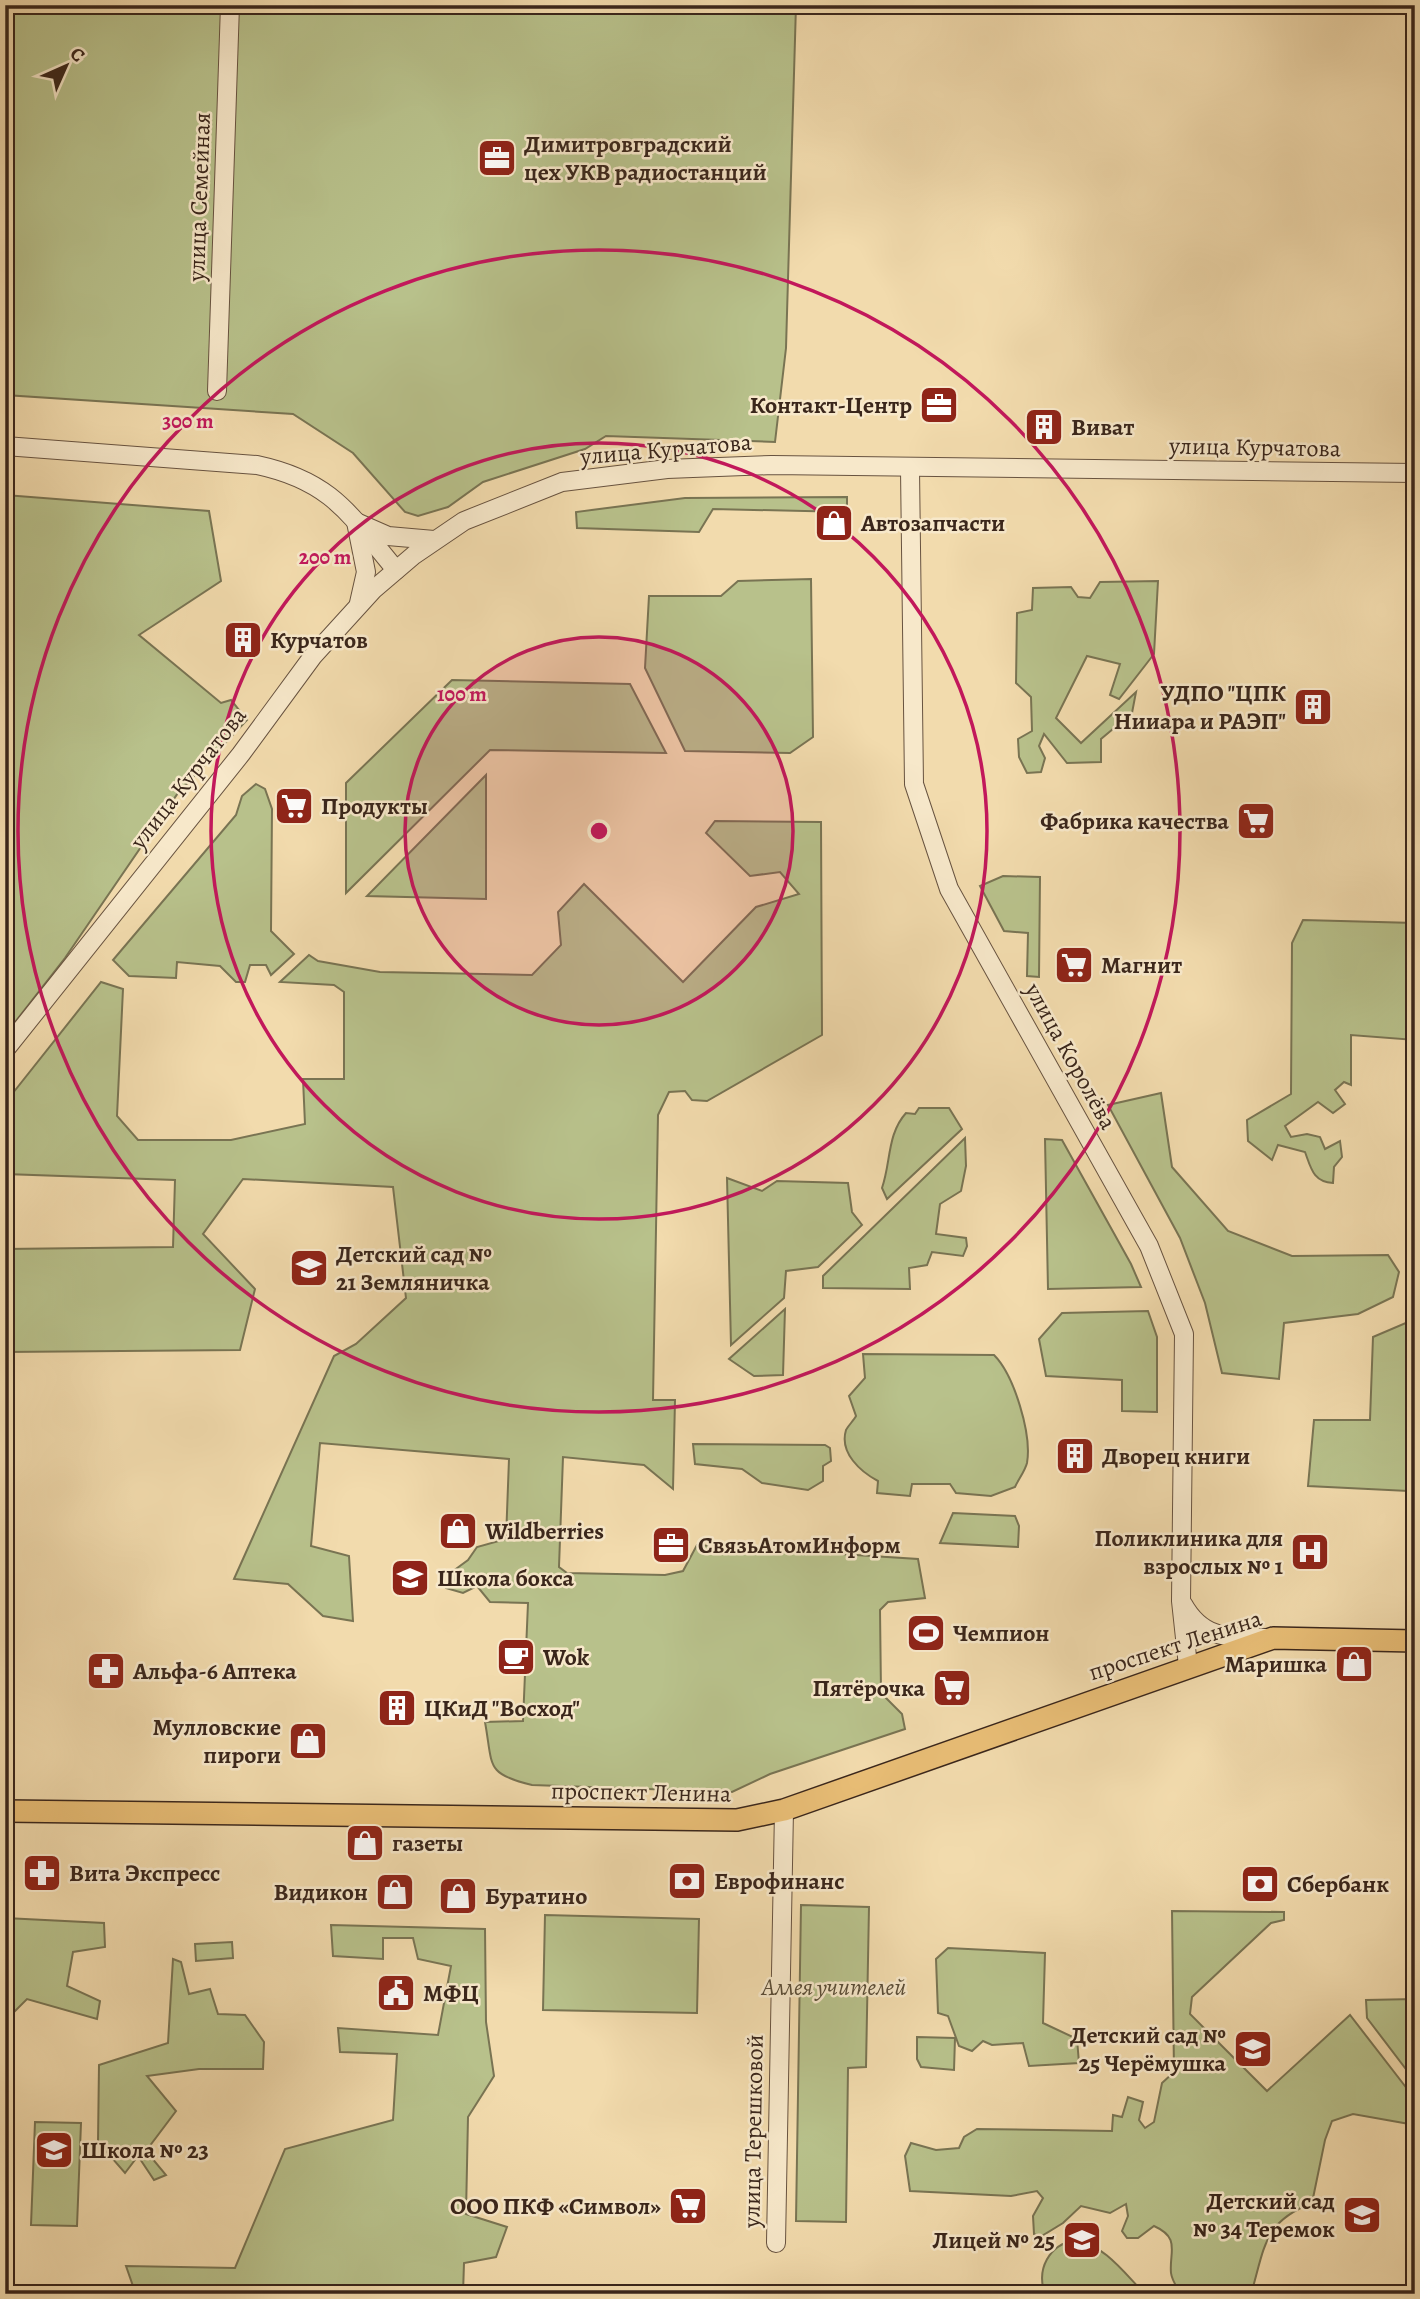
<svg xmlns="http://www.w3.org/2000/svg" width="1420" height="2299" font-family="Alegreya,serif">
  <rect width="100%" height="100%" fill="#f2dbad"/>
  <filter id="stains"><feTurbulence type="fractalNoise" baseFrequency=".00286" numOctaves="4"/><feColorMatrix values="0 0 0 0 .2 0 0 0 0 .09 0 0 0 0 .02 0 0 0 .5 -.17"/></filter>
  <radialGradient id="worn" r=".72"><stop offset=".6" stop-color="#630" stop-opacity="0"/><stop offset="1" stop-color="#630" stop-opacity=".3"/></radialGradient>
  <g fill="#b8c18b" stroke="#797453" stroke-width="2">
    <polygon points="5,5 796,5 786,348 775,442 606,436 585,449 483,482 448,507 418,516 405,512 353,453 293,414 5,395"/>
    <polygon points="5,495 209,511 221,581 139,635 221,703 231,700 247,720 178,793 65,958 5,1035"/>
    <polygon points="847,497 847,512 713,509 699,532 577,528 576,512 685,498"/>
    <polygon points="811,579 813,737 790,753 685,751 645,668 649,596 721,596 738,581"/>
    <polygon points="1158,581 1154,654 1119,699 1110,695 1120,664 1087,656 1056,718 1081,743 1136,692 1132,713 1101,739 1101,762 1067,763 1044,734 1039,746 1045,758 1041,772 1027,773 1019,757 1018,739 1032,731 1031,697 1016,683 1017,613 1032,610 1033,588 1071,587 1078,597 1090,598 1100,582"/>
    <polygon points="452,680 630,684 666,753 490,750 346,893 346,783"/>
    <polygon points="486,775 486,899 367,896"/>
    <polygon points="256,784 265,789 272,809 271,931 294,954 271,975 266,965 250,965 245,982 236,982 220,966 177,962 176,978 129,976 113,960 236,815 242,796"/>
    <path d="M715,821L821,822L822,1035L707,1101L692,1100L685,1091L669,1092L658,1115L653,1400H675L673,1489L644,1465L563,1457L559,1567L567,1573L665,1575L683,1571L697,1545L918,1559L925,1598L888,1602L880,1610L881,1693L902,1714L905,1729L770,1774L732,1792L532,1785C485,1774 493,1766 485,1722L523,1721L528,1603L490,1602L477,1586L463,1593L446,1588L449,1574L468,1560L477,1547L506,1539L509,1459L320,1443L311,1546L349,1556L353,1621L323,1616L288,1584L234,1579L334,1356L356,1344L406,1298L393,1187L243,1179L203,1234L255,1289L240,1350L5,1352V1249L173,1247L175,1180L5,1174V1103L101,982L123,989L117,1116L138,1140H231L305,1124L303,1079H344V992L334,985L280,982L309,955L318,961L380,972L532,975L561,945L558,912L584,884L683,982L756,907L799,894L780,872L750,876L706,833Z"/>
    <polygon points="1003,876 1040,877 1039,977 1027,976 1028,933 1004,931 980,886"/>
    <path d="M1303,920L1415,923V1040L1351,1035V1085L1344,1082L1335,1090L1345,1104L1333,1113L1318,1102L1285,1126L1291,1137L1307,1134L1320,1137L1325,1149L1340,1141L1342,1157L1334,1167L1333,1183C1313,1182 1311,1168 1305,1152L1278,1145L1272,1160L1248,1141L1247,1120L1291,1094L1292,943Z"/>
    <polygon points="1161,1093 1172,1167 1228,1231 1292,1256 1388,1255 1399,1272 1393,1297 1358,1314 1284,1323 1279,1379 1222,1373 1205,1303 1180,1238 1108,1105"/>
    <path d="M919,1108H949L962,1129L887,1199L882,1188C891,1162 887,1134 906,1113L915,1114Z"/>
    <polygon points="965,1138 966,1166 961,1191 940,1204 936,1234 966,1238 967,1246 963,1256 932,1252 927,1265 909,1268 910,1289 823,1288 823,1276"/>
    <polygon points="1045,1139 1062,1140 1131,1264 1141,1287 1048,1289"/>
    <polygon points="727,1178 762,1191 777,1181 848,1183 852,1212 862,1225 818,1267 786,1271 784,1298 731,1345"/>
    <polygon points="785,1309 783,1375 754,1376 729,1359"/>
    <polygon points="1148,1311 1157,1337 1157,1412 1122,1411 1122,1380 1046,1376 1039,1339 1062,1313"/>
    <polygon points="1415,1319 1408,1491 1308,1486 1314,1420 1370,1420 1373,1337"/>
    <path d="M863,1354L994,1355C1014,1375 1032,1434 1027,1463C1025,1471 1018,1480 1015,1487L991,1496L956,1493L950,1484H912L910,1496L877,1493L878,1481C861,1472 839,1453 846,1430C848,1426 854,1420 856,1416L849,1396L865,1378Z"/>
    <polygon points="693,1444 825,1445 830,1448 831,1461 823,1466 823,1481 808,1490 762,1483 742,1469 695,1464"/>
    <polygon points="953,1513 1015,1516 1019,1526 1018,1547 940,1543"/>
    <polygon points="801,1905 869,1907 866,2067 848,2068 846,2222 796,2221"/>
    <path d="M1172,1911L1284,1912V1920L1271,1923L1192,1997L1190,2014L1267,2091L1350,2015L1415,2099V2125L1353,2114L1332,2121L1325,2140L1312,2203C1263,2222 1265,2247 1251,2294H1181C1177,2287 1172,2281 1171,2273C1169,2252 1181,2238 1154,2226L1138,2238H1127L1122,2231L1128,2216L1126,2204L1110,2213L1081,2206L1063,2223L1040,2237L1034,2234L1033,2216L1043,2198L1037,2191L1011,2196L910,2191L905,2156L911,2143L936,2150L959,2148L964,2137L977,2129L1112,2131L1113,2115L1122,2117L1128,2097L1143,2102L1139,2120L1145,2128L1154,2122L1162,2083L1174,2072Z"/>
    <polygon points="545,1915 699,1919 697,2013 543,2010"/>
    <polygon points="5,1918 104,1923 105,1947 73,1952 67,1986 100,2001 97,2019 27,1999 5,2021"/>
    <polygon points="331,1925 485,1929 486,2022 494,2076 468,2117 466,2214 507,2227 496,2257 464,2263 463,2294 150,2294 133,2286 126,2266 235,2268 285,2149 393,2120 397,2054 340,2052 338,2028 438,2035 451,1966 418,1959 413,1938 383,1938 383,1959 333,1956"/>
    <polygon points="232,1942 233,1958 196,1961 195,1944"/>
    <polygon points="948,1948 1045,1953 1043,2023 1077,2039 1079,2063 1029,2066 1023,2043 992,2045 983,2041 972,2051 959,2046 948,2016 938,2013 936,1959"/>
    <polygon points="173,1959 181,1962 189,1994 210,1989 218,2014 245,2015 264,2042 263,2069 199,2069 147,2076 176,2111 146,2151 166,2175 154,2180 138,2156 125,2173 98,2142 99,2065 168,2043"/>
    <polygon points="1415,1999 1415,2081 1367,2018 1366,2000"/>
    <polygon points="917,2037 955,2038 954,2070 921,2067 917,2059"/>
    <polygon points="35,2122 81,2123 77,2226 31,2225"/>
    <path d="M1075,2240C1105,2245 1125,2274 1145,2294H1045C1036,2269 1049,2245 1075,2240Z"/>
  </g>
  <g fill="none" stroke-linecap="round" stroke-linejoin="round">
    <g stroke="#685340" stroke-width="20">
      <g id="minor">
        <polyline points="217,391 230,5"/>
        <path d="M5,446L257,465C332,481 350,515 396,570"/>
        <polyline points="910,469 914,784 949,889 1149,1246 1184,1334 1181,1601 1188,1666"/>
        <polyline points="359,603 366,572 356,522 388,536 434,540"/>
        <polyline points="5,1050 241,754 313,656 373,590 414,555 464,521 562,482 667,469 772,465 1415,473"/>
        <path d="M1183,1604C1203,1640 1229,1637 1267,1638"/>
        <polyline points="776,2243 784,1810"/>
      </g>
    </g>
    <g stroke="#3a261b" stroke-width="24">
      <polyline id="major" points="5,1811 737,1820 784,1810 1273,1638 1415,1641"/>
    </g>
    <use href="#minor" stroke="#f7e8ca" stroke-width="18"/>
    <use href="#major" stroke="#e9be76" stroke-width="21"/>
  </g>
  <circle cx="599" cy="831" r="194" fill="#c2185b" fill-opacity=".12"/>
  <g fill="none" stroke="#c2185b" stroke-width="3.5">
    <circle cx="599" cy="831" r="194"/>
    <circle cx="599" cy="831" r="388"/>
    <circle cx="599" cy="831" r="581"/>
  </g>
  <defs>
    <g id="office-square" transform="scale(2.0125)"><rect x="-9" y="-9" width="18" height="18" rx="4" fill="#8f2418" stroke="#f7e8ca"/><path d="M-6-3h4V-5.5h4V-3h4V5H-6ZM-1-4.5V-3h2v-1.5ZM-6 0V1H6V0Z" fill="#fff"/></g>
    <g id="building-square" transform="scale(2.0125)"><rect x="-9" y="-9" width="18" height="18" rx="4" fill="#8f2418" stroke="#f7e8ca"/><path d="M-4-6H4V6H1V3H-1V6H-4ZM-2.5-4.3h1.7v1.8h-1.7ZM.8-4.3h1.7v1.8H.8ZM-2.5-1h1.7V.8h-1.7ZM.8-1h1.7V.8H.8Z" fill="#fff"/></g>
    <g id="shop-square" transform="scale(2.0125)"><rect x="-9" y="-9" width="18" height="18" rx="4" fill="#8f2418" stroke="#f7e8ca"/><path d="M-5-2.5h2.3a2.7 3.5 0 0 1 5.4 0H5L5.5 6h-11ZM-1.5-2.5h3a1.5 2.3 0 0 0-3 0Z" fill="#fff"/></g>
    <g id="supermarket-square" transform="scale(2.0125)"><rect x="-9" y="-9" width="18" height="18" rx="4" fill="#8f2418" stroke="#f7e8ca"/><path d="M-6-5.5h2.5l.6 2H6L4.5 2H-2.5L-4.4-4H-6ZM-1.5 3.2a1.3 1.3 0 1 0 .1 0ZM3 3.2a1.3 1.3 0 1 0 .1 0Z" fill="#fff"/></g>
    <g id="school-square" transform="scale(2.0125)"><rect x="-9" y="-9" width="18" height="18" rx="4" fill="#8f2418" stroke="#f7e8ca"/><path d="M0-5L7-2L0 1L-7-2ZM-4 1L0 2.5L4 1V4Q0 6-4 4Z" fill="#fff"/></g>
    <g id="hospital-square" transform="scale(2.0125)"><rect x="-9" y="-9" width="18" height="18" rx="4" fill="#8f2418" stroke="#f7e8ca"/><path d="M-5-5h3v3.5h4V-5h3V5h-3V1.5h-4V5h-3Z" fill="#fff"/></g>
    <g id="stadium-square" transform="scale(2.0125)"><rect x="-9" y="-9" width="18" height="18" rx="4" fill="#8f2418" stroke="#f7e8ca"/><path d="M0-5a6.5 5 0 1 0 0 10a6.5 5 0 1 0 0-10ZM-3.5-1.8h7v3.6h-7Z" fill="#fff"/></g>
    <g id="cafe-square" transform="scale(2.0125)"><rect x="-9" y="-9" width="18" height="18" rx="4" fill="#8f2418" stroke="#f7e8ca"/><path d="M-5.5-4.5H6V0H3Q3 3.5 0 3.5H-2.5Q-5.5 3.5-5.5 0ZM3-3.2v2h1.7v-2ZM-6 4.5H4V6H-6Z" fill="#fff"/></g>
    <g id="pharmacy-square" transform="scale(2.0125)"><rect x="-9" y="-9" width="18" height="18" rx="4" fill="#8f2418" stroke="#f7e8ca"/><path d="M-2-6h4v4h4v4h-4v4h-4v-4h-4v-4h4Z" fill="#fff"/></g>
    <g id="bank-square" transform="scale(2.0125)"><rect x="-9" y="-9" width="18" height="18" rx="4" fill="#8f2418" stroke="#f7e8ca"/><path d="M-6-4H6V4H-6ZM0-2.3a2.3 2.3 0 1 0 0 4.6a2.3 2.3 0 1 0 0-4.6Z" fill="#fff"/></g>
    <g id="civic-square" transform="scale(2.0125)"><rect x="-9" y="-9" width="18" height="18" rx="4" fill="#8f2418" stroke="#f7e8ca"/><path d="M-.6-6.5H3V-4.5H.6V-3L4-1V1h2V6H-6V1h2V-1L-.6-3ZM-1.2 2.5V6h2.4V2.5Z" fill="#fff"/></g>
  </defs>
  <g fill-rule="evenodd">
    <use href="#office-square" x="497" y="158"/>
    <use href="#office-square" x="939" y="405"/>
    <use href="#building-square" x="1044" y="427"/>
    <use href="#shop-square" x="834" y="523"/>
    <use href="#building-square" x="243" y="640"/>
    <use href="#building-square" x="1313" y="707"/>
    <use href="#supermarket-square" x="294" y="806"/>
    <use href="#supermarket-square" x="1256" y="821"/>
    <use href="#supermarket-square" x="1074" y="965"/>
    <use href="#school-square" x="309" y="1268"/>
    <use href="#building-square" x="1075" y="1456"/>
    <use href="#shop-square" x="458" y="1531"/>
    <use href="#office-square" x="671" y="1545"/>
    <use href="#hospital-square" x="1310" y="1552"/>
    <use href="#school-square" x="410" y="1578"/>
    <use href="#stadium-square" x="926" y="1633"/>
    <use href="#cafe-square" x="516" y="1657"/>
    <use href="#shop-square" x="1354" y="1664"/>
    <use href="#pharmacy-square" x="106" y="1671"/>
    <use href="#supermarket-square" x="952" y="1688"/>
    <use href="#building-square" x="397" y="1708"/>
    <use href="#shop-square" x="308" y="1741"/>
    <use href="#shop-square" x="365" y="1843"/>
    <use href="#pharmacy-square" x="42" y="1873"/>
    <use href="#bank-square" x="687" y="1881"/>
    <use href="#bank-square" x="1260" y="1884"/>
    <use href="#shop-square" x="395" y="1892"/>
    <use href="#shop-square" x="458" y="1896"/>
    <use href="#civic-square" x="396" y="1993"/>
    <use href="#school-square" x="1253" y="2049"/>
    <use href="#school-square" x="54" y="2150"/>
    <use href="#supermarket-square" x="688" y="2206"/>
    <use href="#school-square" x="1362" y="2215"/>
    <use href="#school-square" x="1082" y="2240"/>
  </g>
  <g text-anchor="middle" stroke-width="5" stroke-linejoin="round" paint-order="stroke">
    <g font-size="24" font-weight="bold" fill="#3a261b" stroke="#f7e8ca" text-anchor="start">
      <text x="524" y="152">Димитровградский<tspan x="524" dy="28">цех УКВ радиостанций</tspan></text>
      <text x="912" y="413" text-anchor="end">Контакт-Центр</text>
      <text x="1071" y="435">Виват</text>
      <text x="861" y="531">Автозапчасти</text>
      <text x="270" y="648">Курчатов</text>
      <text x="1286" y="701" text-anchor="end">УДПО "ЦПК<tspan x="1286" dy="28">Нииара и РАЭП"</tspan></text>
      <text x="321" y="814">Продукты</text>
      <text x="1229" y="829" text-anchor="end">Фабрика качества</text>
      <text x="1101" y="973">Магнит</text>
      <text x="336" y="1262">Детский сад №<tspan x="336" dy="28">21 Земляничка</tspan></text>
      <text x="1102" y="1464">Дворец книги</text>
      <text x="485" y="1539">Wildberries</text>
      <text x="1283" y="1546" text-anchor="end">Поликлиника для<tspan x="1283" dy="28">взрослых № 1</tspan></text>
      <text x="698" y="1553">СвязьАтомИнформ</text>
      <text x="437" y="1586">Школа бокса</text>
      <text x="953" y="1641">Чемпион</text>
      <text x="543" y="1665">Wok</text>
      <text x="1327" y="1672" text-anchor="end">Маришка</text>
      <text x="133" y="1679">Альфа-6 Аптека</text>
      <text x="925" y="1696" text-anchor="end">Пятёрочка</text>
      <text x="424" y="1716">ЦКиД "Восход"</text>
      <text x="281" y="1735" text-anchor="end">Мулловские<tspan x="281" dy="28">пироги</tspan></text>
      <text x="392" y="1851">газеты</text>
      <text x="69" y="1881">Вита Экспресс</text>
      <text x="714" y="1889">Еврофинанс</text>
      <text x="1287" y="1892">Сбербанк</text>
      <text x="368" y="1900" text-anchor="end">Видикон</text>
      <text x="485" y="1904">Буратино</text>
      <text x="423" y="2001">МФЦ</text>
      <text x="1226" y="2043" text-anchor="end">Детский сад №<tspan x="1226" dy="28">25 Черёмушка</tspan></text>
      <text x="81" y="2158">Школа № 23</text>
      <text x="1335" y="2209" text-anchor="end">Детский сад<tspan x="1335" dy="28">№ 34 Теремок</tspan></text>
      <text x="661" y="2214" text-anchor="end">ООО ПКФ «Символ»</text>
      <text x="1055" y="2248" text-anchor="end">Лицей № 25</text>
    </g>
    <g font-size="24" fill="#3a261b" stroke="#f7e8ca">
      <text transform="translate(199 197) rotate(-88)" y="8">улица Семейная</text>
      <text transform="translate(1255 447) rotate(1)" y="8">улица Курчатова</text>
      <text transform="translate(666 449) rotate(-5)" y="8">улица Курчатова</text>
      <text transform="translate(188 778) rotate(-52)" y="8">улица Курчатова</text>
      <text transform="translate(1071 1056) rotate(61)" y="8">улица Королёва</text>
      <text transform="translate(1175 1645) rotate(-18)" y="8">проспект Ленина</text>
      <text transform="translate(641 1792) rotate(1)" y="8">проспект Ленина</text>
      <text transform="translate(753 2131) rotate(-89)" y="8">улица Терешковой</text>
    </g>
    <g font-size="24" font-style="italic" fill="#5a4d37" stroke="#f7e8ca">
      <text x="834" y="1995">Аллея учителей</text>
    </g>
  </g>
  <circle cx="599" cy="831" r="10" fill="#c2185b" stroke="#f7e8ca" stroke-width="3.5"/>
  <g font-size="21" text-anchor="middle" font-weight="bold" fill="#c2185b" stroke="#f7e8ca" stroke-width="5" stroke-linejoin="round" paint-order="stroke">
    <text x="188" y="428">300 m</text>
    <text x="325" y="564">200 m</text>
    <text x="462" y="701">100 m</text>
  </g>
  <rect width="1420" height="2299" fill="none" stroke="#f2dbad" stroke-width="28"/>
  <rect x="7" y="7" width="1406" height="2285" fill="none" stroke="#3a261b" stroke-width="3.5"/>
  <rect x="14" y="14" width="1392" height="2271" fill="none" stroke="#3a261b" stroke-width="2"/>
  <g transform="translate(66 66) rotate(45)" stroke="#f7e8ca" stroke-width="5" paint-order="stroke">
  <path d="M0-5L12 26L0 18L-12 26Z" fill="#3a261b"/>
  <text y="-10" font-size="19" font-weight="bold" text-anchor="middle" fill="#3a261b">С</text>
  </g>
  <rect width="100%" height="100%" filter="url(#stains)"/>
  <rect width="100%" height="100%" fill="url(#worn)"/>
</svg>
